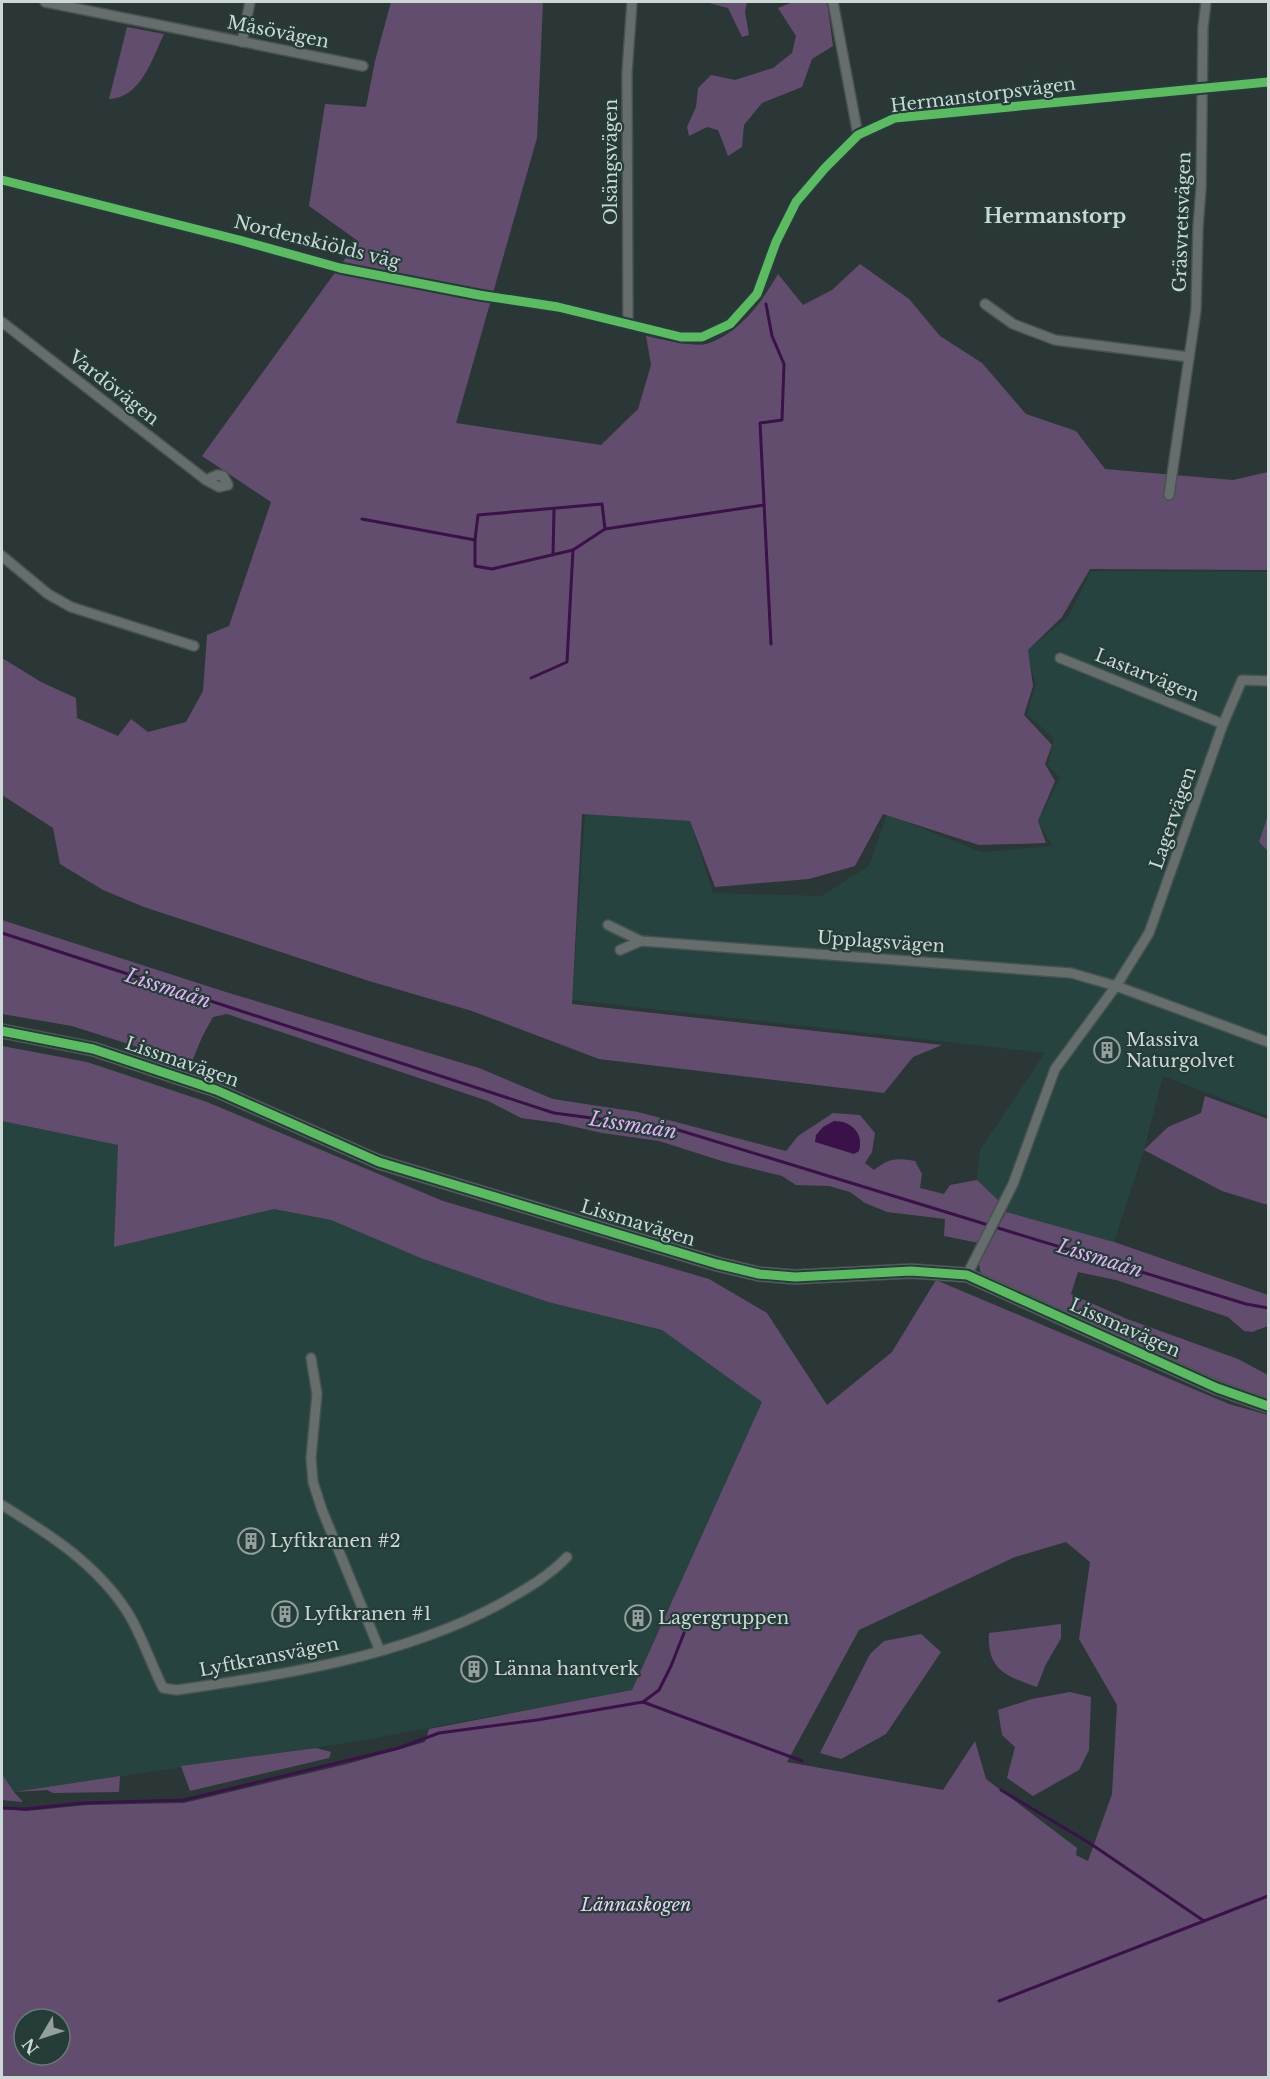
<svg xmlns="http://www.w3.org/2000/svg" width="1270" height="2079" font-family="'Libre Baskerville',serif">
  <rect width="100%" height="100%" fill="#2b3736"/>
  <g fill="#264340">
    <polygon points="1091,571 1268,572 1268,815 1259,842 1268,851 1268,1116 1163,1076 1144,1150 1114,1242 1006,1212 999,1201 977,1180 980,1150 1045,1053 572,1000 585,814 690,821 713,893 821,896 869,866 887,814 981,852 1053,846 1038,822 1060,778 1048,765 1054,739 1027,714 1036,684 1026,651 1068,617"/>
    <polygon points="2,1121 118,1145 114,1247 274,1209 331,1220 423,1259 548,1302 662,1330 762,1402 632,1690 359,1741 14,1792 2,1774"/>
  </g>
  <g fill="#634d6e" fill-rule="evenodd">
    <path d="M389,2H543L537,138L456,423L601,445L638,409L651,365L646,336C660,339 694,347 706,344C740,333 761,303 778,274L803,305L832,290L860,264L909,299L940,336L982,363L1026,414L1076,431L1105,469L1233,480L1268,472V570L1090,569L1062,617L1028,650L1033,686L1024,715L1052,745L1045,764L1055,781L1038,821L1046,843L979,845L883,814L855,866L809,879L715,887L690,821L582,814L572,1004L942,1045L913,1057L884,1093L599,1059L472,1011L369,981L144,907L103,890L60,864L53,828L2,795V658L41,682L76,698L77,718L118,736L131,719L148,732L186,722L203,691L207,635L229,626L271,502L202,456L358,241L309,206L325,104L366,107L375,61L391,2Z"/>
    <polygon points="705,2 747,2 745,12 749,35 742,37 728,8"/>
    <polygon points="793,2 827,2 833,46 812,59 802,87 762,103 744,125 742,147 728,156 718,130 707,127 689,136 687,127 696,107 698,88 711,75 735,80 773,68 792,53 796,36 778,8"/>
    <path d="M127,27L164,34C152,59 141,98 109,99Z"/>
    <polygon points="1268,815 1268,851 1259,842"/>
    <path d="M2,920L229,993L479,1068L553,1099L638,1112L786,1151L798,1136L833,1113L860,1115L875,1133L872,1152L865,1163L874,1170C890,1158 896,1158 915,1161L922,1174L920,1188L944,1194L950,1185L977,1180L999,1201L979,1243L944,1236L945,1219L887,1212L865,1203L850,1192L829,1186L796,1185L782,1176L725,1162L659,1141L602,1133L558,1123L521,1118L488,1101L227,1014L213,1017L202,1037L191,1064L72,1026L2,1014Z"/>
    <path d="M2,1046L87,1062L207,1102L443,1201L709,1279L767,1313L827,1405L892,1352L936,1280L1229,1404L1268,1415V2077H2V1809L27,1811L87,1805L184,1803L347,1764L425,1742L429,1729L632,1690L762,1402L662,1330L548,1302L423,1259L331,1220L274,1209L114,1247L118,1145L2,1121ZM1066,1542L1090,1562L1079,1639L1117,1705L1112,1794L1088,1861L1076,1855L1077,1848L986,1779L975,1741L943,1790L787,1762L859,1630L1015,1557ZM24,2019H60V2055H24Z"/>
    <polygon points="1205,1096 1268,1119 1268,1205 1222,1191 1144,1150 1168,1127 1201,1113"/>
    <polygon points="1006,1212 1114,1242 1268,1295 1268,1326 1252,1332 1244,1331 1228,1317 1116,1280 1078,1272 1071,1294 1127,1319 1238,1359 1268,1375 1268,1400 1232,1386 987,1278 980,1271 979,1264"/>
    <path d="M1061,1624V1638L1045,1666L1037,1687C1006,1676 987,1670 989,1633Z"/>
    <polygon points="921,1634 941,1652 886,1734 841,1759 820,1753 870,1654 884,1641"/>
    <polygon points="1070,1692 1091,1697 1089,1750 1079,1770 1033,1796 1007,1778 1015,1747 1002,1735 998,1710 1032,1699"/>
    <polygon points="316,1748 331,1752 329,1758 190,1791 181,1766"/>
    <polygon points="2,1774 14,1792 120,1776 119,1792 53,1793 47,1790 14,1792 23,1802 2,1800"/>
  </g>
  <path fill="#3a1148" d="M834,1121C852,1121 864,1134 859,1151L854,1154L815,1142L816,1135L823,1127Z"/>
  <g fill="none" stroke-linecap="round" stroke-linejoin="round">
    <g stroke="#3a1148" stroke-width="3">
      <polyline points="766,304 772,336 784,364 782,420 760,423 771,644"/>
      <polyline points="362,519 475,540 478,515 602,504 605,529"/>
      <polyline points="475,540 475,566 492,569 573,550 605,529 764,505"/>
      <polyline points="553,555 554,509"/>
      <polyline points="531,678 567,662 573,550"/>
      <polyline points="2,933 554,1113 675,1129 1246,1304 1268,1308"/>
      <polyline points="684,1633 671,1666 659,1690 643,1702 802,1761"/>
      <polyline points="1001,1790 1091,1844 1204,1921"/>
      <polyline points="2,1808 25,1809 83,1803 184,1800 399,1748 439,1733 537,1720 643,1702"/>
      <polyline points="999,2001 1268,1896"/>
    </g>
    <g stroke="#485251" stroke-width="12">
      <g id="street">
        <polyline points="45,2 363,66"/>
        <polyline points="833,2 858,135"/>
        <polyline points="242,42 250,2"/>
        <polyline points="2,180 239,240 340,268 479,295 558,307 681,337 702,337 730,324 757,294 776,242 796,202 825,168 858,135 895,118 1268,82"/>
        <polyline points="985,304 1013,324 1055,340 1189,357"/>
        <polyline points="2,322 206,480 219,487 228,485 223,476 217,475 206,480"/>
        <polyline points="628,323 627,73 632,2"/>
        <polyline points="1169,495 1196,310 1198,227 1201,188 1203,27 1206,2"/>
        <polyline points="2,556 48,594 71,607 194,646"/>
        <polyline points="1060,658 1223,724"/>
        <polyline points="608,925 641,941 1071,973 1116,986 1268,1042"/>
        <polyline points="620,950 641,941"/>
        <polyline points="967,1275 1013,1184 1055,1069 1116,986 1149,933 1223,724 1242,680 1268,681"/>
        <polyline points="311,1358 317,1394 311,1458 313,1482 322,1510 380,1651"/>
        <path d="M2,1505C49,1534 97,1564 128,1613C142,1636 151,1664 163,1688L177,1690C287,1674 401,1657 500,1604C524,1590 548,1577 567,1557"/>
      </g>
    </g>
    <g stroke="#485251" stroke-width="16">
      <polyline id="secondary" points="2,1031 93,1049 216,1090 379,1162 717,1264 759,1274 795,1277 911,1271 967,1275 1217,1388 1268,1406"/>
    </g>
    <use href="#street" stroke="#666e6d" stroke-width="9"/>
    <use href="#secondary" stroke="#666e6d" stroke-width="14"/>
    <g stroke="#263c39" stroke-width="13">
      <g id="cycleway">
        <polyline points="2,180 239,240 340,268 479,295 558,307 681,337 702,337 730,324 757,294 776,242 796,202 825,168 858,135 895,118 1268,82"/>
        <polyline points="2,1031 93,1049 216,1090 379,1162 717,1264 759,1274 795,1277 911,1271 967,1275 1217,1388 1268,1406"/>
      </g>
    </g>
    <use href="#cycleway" stroke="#5cba63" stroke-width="9"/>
  </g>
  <defs>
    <g id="building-ring" transform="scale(1.35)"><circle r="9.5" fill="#263c39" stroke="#93a09e" stroke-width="1.5"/><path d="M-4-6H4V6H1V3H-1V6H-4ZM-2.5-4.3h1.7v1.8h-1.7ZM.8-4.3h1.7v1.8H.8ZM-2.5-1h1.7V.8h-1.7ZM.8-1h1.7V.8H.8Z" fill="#93a09e"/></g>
  </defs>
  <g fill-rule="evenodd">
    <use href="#building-ring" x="1107" y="1050"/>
    <use href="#building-ring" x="251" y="1541"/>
    <use href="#building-ring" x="285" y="1614"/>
    <use href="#building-ring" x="638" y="1618"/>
    <use href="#building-ring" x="474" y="1669"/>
  </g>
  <g text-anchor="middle" stroke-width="4.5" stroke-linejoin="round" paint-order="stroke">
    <g font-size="18" fill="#cbd8d6" stroke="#263c39">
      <text transform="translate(278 32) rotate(11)" y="6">Måsövägen</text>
      <text transform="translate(983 95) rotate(-7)" y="6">Hermanstorpsvägen</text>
      <text transform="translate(611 162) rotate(-90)" y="6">Olsängsvägen</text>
      <text transform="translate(1182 222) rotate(-88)" y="6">Gräsvretsvägen</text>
      <text transform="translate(317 242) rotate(14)" y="6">Nordenskiölds väg</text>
      <text transform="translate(114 388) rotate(38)" y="6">Vardövägen</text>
      <text transform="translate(1147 675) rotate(22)" y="6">Lastarvägen</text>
      <text transform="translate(1173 818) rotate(-71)" y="6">Lagervägen</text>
      <text transform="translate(881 942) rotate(4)" y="6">Upplagsvägen</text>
      <text transform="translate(182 1062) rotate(19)" y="6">Lissmavägen</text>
      <text transform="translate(638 1223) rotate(17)" y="6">Lissmavägen</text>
      <text transform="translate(1125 1328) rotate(24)" y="6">Lissmavägen</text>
      <text transform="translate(269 1657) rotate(-11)" y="6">Lyftkransvägen</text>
    </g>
    <g font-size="18" fill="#cbd8d6" stroke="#263c39" text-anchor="start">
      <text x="1126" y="1046">Massiva<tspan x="1126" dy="21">Naturgolvet</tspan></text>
      <text x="270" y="1547">Lyftkranen #2</text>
      <text x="304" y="1620">Lyftkranen #1</text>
      <text x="658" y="1624">Lagergruppen</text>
      <text x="494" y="1675">Länna hantverk</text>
    </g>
    <g font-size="18" font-style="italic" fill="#e9d0f4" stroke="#263c39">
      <text x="636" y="1911">Lännaskogen</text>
    </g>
    <g font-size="20" font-weight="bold" fill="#cbd8d6" stroke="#263c39">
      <text x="1055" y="223">Hermanstorp</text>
    </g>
    <g font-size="20" font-style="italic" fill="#e2aff7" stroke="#263c39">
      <text transform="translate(168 988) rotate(18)" y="7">Lissmaån</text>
      <text transform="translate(633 1125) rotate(9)" y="7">Lissmaån</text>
      <text transform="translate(1100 1258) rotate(17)" y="7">Lissmaån</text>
    </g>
  </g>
  <rect width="1270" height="2079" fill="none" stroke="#cbd8d6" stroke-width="6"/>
  <g transform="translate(42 2037) rotate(231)"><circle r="28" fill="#263c39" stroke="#687a78" stroke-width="1.5"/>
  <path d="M0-4.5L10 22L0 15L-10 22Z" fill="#93a09e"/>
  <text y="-9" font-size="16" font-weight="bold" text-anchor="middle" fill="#cbd8d6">N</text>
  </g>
</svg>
